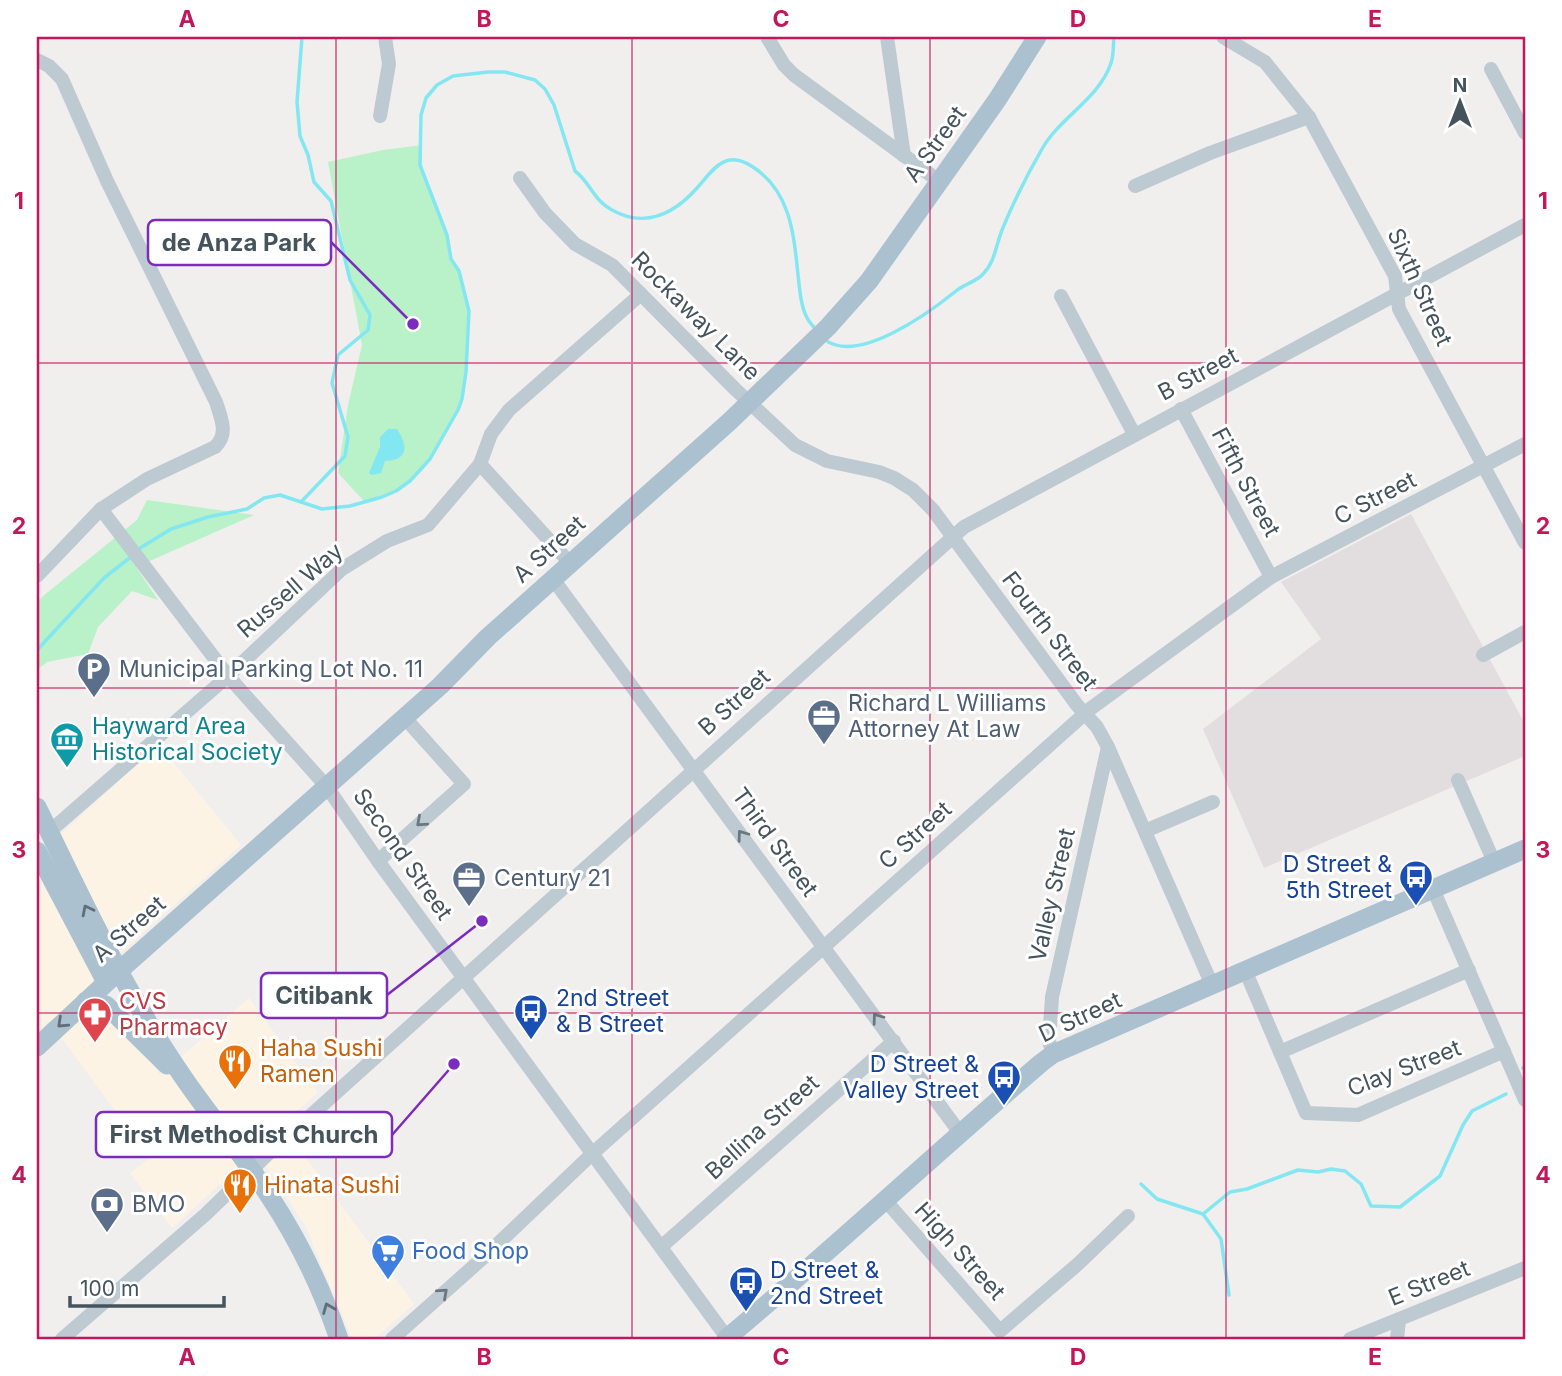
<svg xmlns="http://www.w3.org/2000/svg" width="1562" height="1376" font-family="Inter,sans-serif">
  <rect width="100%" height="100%" fill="#f1eeee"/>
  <polygon fill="#fdf3e5" points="159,745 241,845 92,979 160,1075 249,998 318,1093 281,1124 414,1304 374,1339 352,1339 305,1225 256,1151 172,1228 130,1173 150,1158 49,1021 37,1032 37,856"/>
  <polygon fill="#e2dee0" points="1411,514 1525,724 1525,756 1264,868 1203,729 1321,639 1281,582"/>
  <g fill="#b9f1c8">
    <polygon points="422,145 421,171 447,235 451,259 459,271 468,306 465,380 458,410 430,459 421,472 396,491 364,501 338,473 348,405 362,345 328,162 383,150"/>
    <polygon points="147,500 254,515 136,567 158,600 132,591 98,627 88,654 47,662 37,670 37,601 137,520"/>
  </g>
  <path fill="#83e7f1" d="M388,429H397C408,446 409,460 385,461L381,473L372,475L369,473L380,447V437Z"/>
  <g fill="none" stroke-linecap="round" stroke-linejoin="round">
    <g stroke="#83e7f1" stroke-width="3.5">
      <path d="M824,339C857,366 930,312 956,291C964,284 976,282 983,274C995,262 996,245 1002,230C1013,203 1027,175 1042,149C1060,117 1099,99 1111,63C1114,55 1113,45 1114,37"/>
      <polyline points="301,502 345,456 348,437 332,383 338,355 368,330 370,315 350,280 331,201 314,182 308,155 300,136 297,102 302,37"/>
      <path d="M137,550L171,529L208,517L247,509L264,498L280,495L322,509L350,506L382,497L396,491L410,481L430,459L458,410L462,399L466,372L469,311L459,271L451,259L447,235L420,165L421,115L426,98L437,85L453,76L488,72H505L535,80L545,89L554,105L575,171C590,182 594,201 612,210C644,228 673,215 697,188C713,170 725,148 753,167C796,195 794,247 800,292C802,307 805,320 817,330"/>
      <polyline points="37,650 104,578 132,556"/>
      <polyline points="1523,1068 1525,1066"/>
      <polyline points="1141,1184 1157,1199 1203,1214 1230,1192 1247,1189 1298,1170 1318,1172 1331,1169 1345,1171 1361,1184 1371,1206 1400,1207 1440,1176 1463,1125 1472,1111 1506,1094"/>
      <polyline points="1203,1214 1221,1239 1229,1295"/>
    </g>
    <g stroke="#bdcad1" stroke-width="14">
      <polyline points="767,37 784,65 794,75 939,181"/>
      <polyline points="887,37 904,156"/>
      <polyline points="1223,37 1265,62 1309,117 1395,276 1399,309 1525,543"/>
      <path d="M37,60L49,66L62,79L107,181L216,402C221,418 229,434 215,447L147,479L101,509L37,576"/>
      <polyline points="1491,69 1525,133"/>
      <polyline points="380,116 389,64 385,37"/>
      <polyline points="520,178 545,213 575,244 612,265 735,389 795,445 827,461 879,472 894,478 913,490 933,510 1077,705 1097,727 1108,747 1212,985"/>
      <polyline points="1135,186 1210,153 1309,117"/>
      <polyline points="1061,296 1134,434"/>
      <polyline points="1181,409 1271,577"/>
      <polyline points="480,464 570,563"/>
      <polyline points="101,509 228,676 327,787 378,861 728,1339"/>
      <polyline points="553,579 960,1133"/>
      <polyline points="1483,655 1525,632"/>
      <polyline points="1458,780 1494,862"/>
      <polyline points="1145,831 1213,802"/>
      <polyline points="49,832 228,676 342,569 387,541 428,525 480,464 491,434 509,410 641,294"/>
      <polyline points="378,861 464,784 404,717"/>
      <polyline points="1433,889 1525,1100"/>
      <polyline points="1245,970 1306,1113 1358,1115 1504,1051"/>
      <polyline points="1280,1052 1469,970"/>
      <polyline points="1053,1054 1049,1041 1052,997 1108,747"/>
      <polyline points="885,1200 1000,1331 1078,1264 1128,1216"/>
      <polyline points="661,1247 894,1041"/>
      <polyline points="62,1339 206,1214 268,1154 964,527 1525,225"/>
      <polyline points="392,1339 484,1257 593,1153 1090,709 1271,577 1525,444"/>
      <polyline points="1350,1339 1525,1268"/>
      <polyline points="1397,1339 1399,1320"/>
    </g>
    <g stroke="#abc1cf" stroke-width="19">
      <path d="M37,807C80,894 122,987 177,1068C206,1112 241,1152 270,1197C299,1241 322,1289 339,1339"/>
      <polyline points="37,851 106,982"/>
      <polyline points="86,1001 106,1005 167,1065"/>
      <polyline points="37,1047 120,970 440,686 488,637 729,422 828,327 869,281 997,100 1037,37"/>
      <path d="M726,1339C833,1249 935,1154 1041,1063L1053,1054L1525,849"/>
    </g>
  </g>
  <defs><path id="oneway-chevron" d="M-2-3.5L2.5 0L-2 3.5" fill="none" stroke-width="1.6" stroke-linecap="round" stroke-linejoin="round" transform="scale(1.75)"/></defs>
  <g stroke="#69777f">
    <use href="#oneway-chevron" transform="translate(421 822) rotate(138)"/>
    <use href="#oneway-chevron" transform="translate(742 835) rotate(-126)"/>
    <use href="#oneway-chevron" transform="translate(877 1018) rotate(-126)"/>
    <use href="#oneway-chevron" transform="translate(443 1293) rotate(-42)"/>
  </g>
  <g stroke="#5e6f79">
    <use href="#oneway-chevron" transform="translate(87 910) rotate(-117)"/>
    <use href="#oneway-chevron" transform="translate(62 1023) rotate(137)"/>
    <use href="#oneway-chevron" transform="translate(328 1308) rotate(-112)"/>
  </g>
  <path fill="none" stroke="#c2185b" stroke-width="2" stroke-opacity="0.55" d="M336,37V1339M632,37V1339M930,37V1339M1226,37V1339M37,363H1525M37,688H1525M37,1013H1525"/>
  <defs>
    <g id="parking-pin" transform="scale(1.75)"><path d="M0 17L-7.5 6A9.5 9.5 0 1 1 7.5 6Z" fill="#5c6f8a" stroke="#fff"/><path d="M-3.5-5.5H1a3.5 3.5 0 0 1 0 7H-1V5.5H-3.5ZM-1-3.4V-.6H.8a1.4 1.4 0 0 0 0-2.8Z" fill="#fff"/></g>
    <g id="office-pin" transform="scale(1.75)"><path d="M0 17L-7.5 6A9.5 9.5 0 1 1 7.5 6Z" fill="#5c6f8a" stroke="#fff"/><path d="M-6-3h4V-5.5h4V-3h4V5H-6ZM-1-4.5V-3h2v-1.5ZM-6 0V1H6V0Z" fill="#fff"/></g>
    <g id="museum-pin" transform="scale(1.75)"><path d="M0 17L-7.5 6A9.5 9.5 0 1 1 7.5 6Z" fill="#0f9aa8" stroke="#fff"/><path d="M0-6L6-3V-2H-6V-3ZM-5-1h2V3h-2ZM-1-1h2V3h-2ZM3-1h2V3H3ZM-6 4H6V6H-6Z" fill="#fff"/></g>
    <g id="bus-pin" transform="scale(1.75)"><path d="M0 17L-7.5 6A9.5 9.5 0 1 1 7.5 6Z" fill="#1a4fb4" stroke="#fff"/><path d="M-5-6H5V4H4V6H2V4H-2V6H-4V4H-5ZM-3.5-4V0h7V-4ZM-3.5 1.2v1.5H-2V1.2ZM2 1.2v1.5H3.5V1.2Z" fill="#fff"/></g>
    <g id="pharmacy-pin" transform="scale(1.75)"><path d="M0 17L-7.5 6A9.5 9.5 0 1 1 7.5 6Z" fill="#e0444e" stroke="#fff"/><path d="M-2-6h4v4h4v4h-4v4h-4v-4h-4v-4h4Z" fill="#fff"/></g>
    <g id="restaurant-pin" transform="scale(1.75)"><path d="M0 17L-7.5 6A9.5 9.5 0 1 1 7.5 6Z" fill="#e8710a" stroke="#fff"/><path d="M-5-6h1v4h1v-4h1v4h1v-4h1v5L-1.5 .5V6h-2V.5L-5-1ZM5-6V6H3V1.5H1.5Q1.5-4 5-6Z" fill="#fff"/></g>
    <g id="bank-pin" transform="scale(1.75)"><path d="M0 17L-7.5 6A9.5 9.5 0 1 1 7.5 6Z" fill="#5c6f8a" stroke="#fff"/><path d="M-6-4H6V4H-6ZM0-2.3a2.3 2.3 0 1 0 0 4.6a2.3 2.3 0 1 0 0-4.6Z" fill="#fff"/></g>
    <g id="supermarket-pin" transform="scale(1.75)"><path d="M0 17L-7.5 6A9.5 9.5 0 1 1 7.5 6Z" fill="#3f7fe0" stroke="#fff"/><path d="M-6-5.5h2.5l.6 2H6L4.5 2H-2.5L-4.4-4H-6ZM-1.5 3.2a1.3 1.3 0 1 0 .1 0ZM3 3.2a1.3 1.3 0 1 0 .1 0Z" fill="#fff"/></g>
  </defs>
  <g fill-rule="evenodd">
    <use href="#parking-pin" x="94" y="669"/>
    <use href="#office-pin" x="824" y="716"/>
    <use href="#museum-pin" x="67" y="739"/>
    <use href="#bus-pin" x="1416" y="877"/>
    <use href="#office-pin" x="469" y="878"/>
    <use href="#bus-pin" x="531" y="1011"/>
    <use href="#pharmacy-pin" x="95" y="1014"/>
    <use href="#restaurant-pin" x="235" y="1061"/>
    <use href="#bus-pin" x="1004" y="1077"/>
    <use href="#restaurant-pin" x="240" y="1185"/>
    <use href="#bank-pin" x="107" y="1204"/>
    <use href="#supermarket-pin" x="388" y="1251"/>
    <use href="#bus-pin" x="746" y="1283"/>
  </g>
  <g text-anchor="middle" stroke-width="6" stroke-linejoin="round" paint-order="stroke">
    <g font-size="23" fill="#45545c" stroke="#fff">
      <text transform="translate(935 144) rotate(-54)" y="8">A Street</text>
      <text transform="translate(1420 287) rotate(66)" y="8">Sixth Street</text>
      <text transform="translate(696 316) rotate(45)" y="8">Rockaway Lane</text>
      <text transform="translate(1198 374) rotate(-28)" y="8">B Street</text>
      <text transform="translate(1246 482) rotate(62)" y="8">Fifth Street</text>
      <text transform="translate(1375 498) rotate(-27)" y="8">C Street</text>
      <text transform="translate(549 549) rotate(-42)" y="8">A Street</text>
      <text transform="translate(290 590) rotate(-41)" y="8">Russell Way</text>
      <text transform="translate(1050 631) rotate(53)" y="8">Fourth Street</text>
      <text transform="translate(734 702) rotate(-42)" y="8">B Street</text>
      <text transform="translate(915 835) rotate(-42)" y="8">C Street</text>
      <text transform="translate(775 842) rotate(54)" y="8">Third Street</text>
      <text transform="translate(403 854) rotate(55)" y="8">Second Street</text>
      <text transform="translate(1052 895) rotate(-77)" y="8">Valley Street</text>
      <text transform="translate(129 929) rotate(-41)" y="8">A Street</text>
      <text transform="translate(1080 1017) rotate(-25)" y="8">D Street</text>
      <text transform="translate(1404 1068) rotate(-21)" y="8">Clay Street</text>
      <text transform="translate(762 1127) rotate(-42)" y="8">Bellina Street</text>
      <text transform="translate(960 1251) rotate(48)" y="8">High Street</text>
      <text transform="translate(1429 1283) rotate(-22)" y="8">E Street</text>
    </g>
    <g font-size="23" fill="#4e5e75" stroke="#fff" text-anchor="start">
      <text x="119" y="677">Municipal Parking Lot No. 11</text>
      <text x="848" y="711">Richard L Williams<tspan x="848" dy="26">Attorney At Law</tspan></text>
      <text x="494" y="886">Century 21</text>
      <text x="132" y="1212">BMO</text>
    </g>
    <g font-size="23" fill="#0d838f" stroke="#fff" text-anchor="start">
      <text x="92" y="734">Hayward Area<tspan x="92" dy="26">Historical Society</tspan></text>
    </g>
    <g font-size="23" fill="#164399" stroke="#fff" text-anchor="end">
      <text x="1392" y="872">D Street &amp;<tspan x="1392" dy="26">5th Street</tspan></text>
      <text x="556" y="1006" text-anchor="start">2nd Street<tspan x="556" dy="26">&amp; B Street</tspan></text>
      <text x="979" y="1072">D Street &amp;<tspan x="979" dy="26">Valley Street</tspan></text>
      <text x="770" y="1278" text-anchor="start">D Street &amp;<tspan x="770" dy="26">2nd Street</tspan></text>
    </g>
    <g font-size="23" fill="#be3a42" stroke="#fff" text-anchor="start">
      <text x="119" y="1009">CVS<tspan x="119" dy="26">Pharmacy</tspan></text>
    </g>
    <g font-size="23" fill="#c56008" stroke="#fff" text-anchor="start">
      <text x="260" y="1056">Haha Sushi<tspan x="260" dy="26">Ramen</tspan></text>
      <text x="264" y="1193">Hinata Sushi</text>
    </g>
    <g font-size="23" fill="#366cbe" stroke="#fff" text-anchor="start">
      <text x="412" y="1259">Food Shop</text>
    </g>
  </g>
  <path fill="none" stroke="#7b2cbf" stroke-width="2.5" d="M413 324L331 242M482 921L387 995M454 1064L392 1135"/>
  <g fill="#7b2cbf" stroke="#fff" stroke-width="2.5">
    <circle cx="413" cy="324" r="7"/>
    <circle cx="482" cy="921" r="7"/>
    <circle cx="454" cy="1064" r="7"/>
  </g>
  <g fill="#fff" stroke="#7b2cbf" stroke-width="2.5">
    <rect x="148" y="220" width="183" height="45" rx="7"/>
    <rect x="261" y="973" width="126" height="45" rx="7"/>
    <rect x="96" y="1112" width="296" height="45" rx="7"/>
  </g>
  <g font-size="24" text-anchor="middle" font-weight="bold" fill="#45545c">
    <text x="239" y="251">de Anza Park</text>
    <text x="324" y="1004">Citibank</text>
    <text x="244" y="1143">First Methodist Church</text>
  </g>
  <rect width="1562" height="1376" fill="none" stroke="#ffffff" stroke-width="77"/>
  <g transform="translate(1460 102)" stroke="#ffffff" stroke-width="5" paint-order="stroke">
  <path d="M0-5L12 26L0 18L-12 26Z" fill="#45545c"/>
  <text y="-10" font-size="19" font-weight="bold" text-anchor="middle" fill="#45545c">N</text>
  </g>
  <path d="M70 1296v10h154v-10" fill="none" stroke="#45545c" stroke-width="3.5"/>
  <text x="80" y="1296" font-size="21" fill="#45545c" stroke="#ffffff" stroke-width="5" paint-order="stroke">100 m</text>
  <rect x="38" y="38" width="1486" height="1300" fill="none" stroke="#c2185b" stroke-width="2.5"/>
  <g font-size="23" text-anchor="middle" font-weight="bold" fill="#c2185b">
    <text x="187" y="27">A</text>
    <text x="484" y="27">B</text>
    <text x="781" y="27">C</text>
    <text x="1078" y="27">D</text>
    <text x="1375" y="27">E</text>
    <text x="19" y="209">1</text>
    <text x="1543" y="209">1</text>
    <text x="19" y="534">2</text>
    <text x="1543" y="534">2</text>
    <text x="19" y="858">3</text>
    <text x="1543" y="858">3</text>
    <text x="19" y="1183">4</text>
    <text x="1543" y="1183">4</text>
    <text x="187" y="1365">A</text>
    <text x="484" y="1365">B</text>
    <text x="781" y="1365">C</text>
    <text x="1078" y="1365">D</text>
    <text x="1375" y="1365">E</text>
  </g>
</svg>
